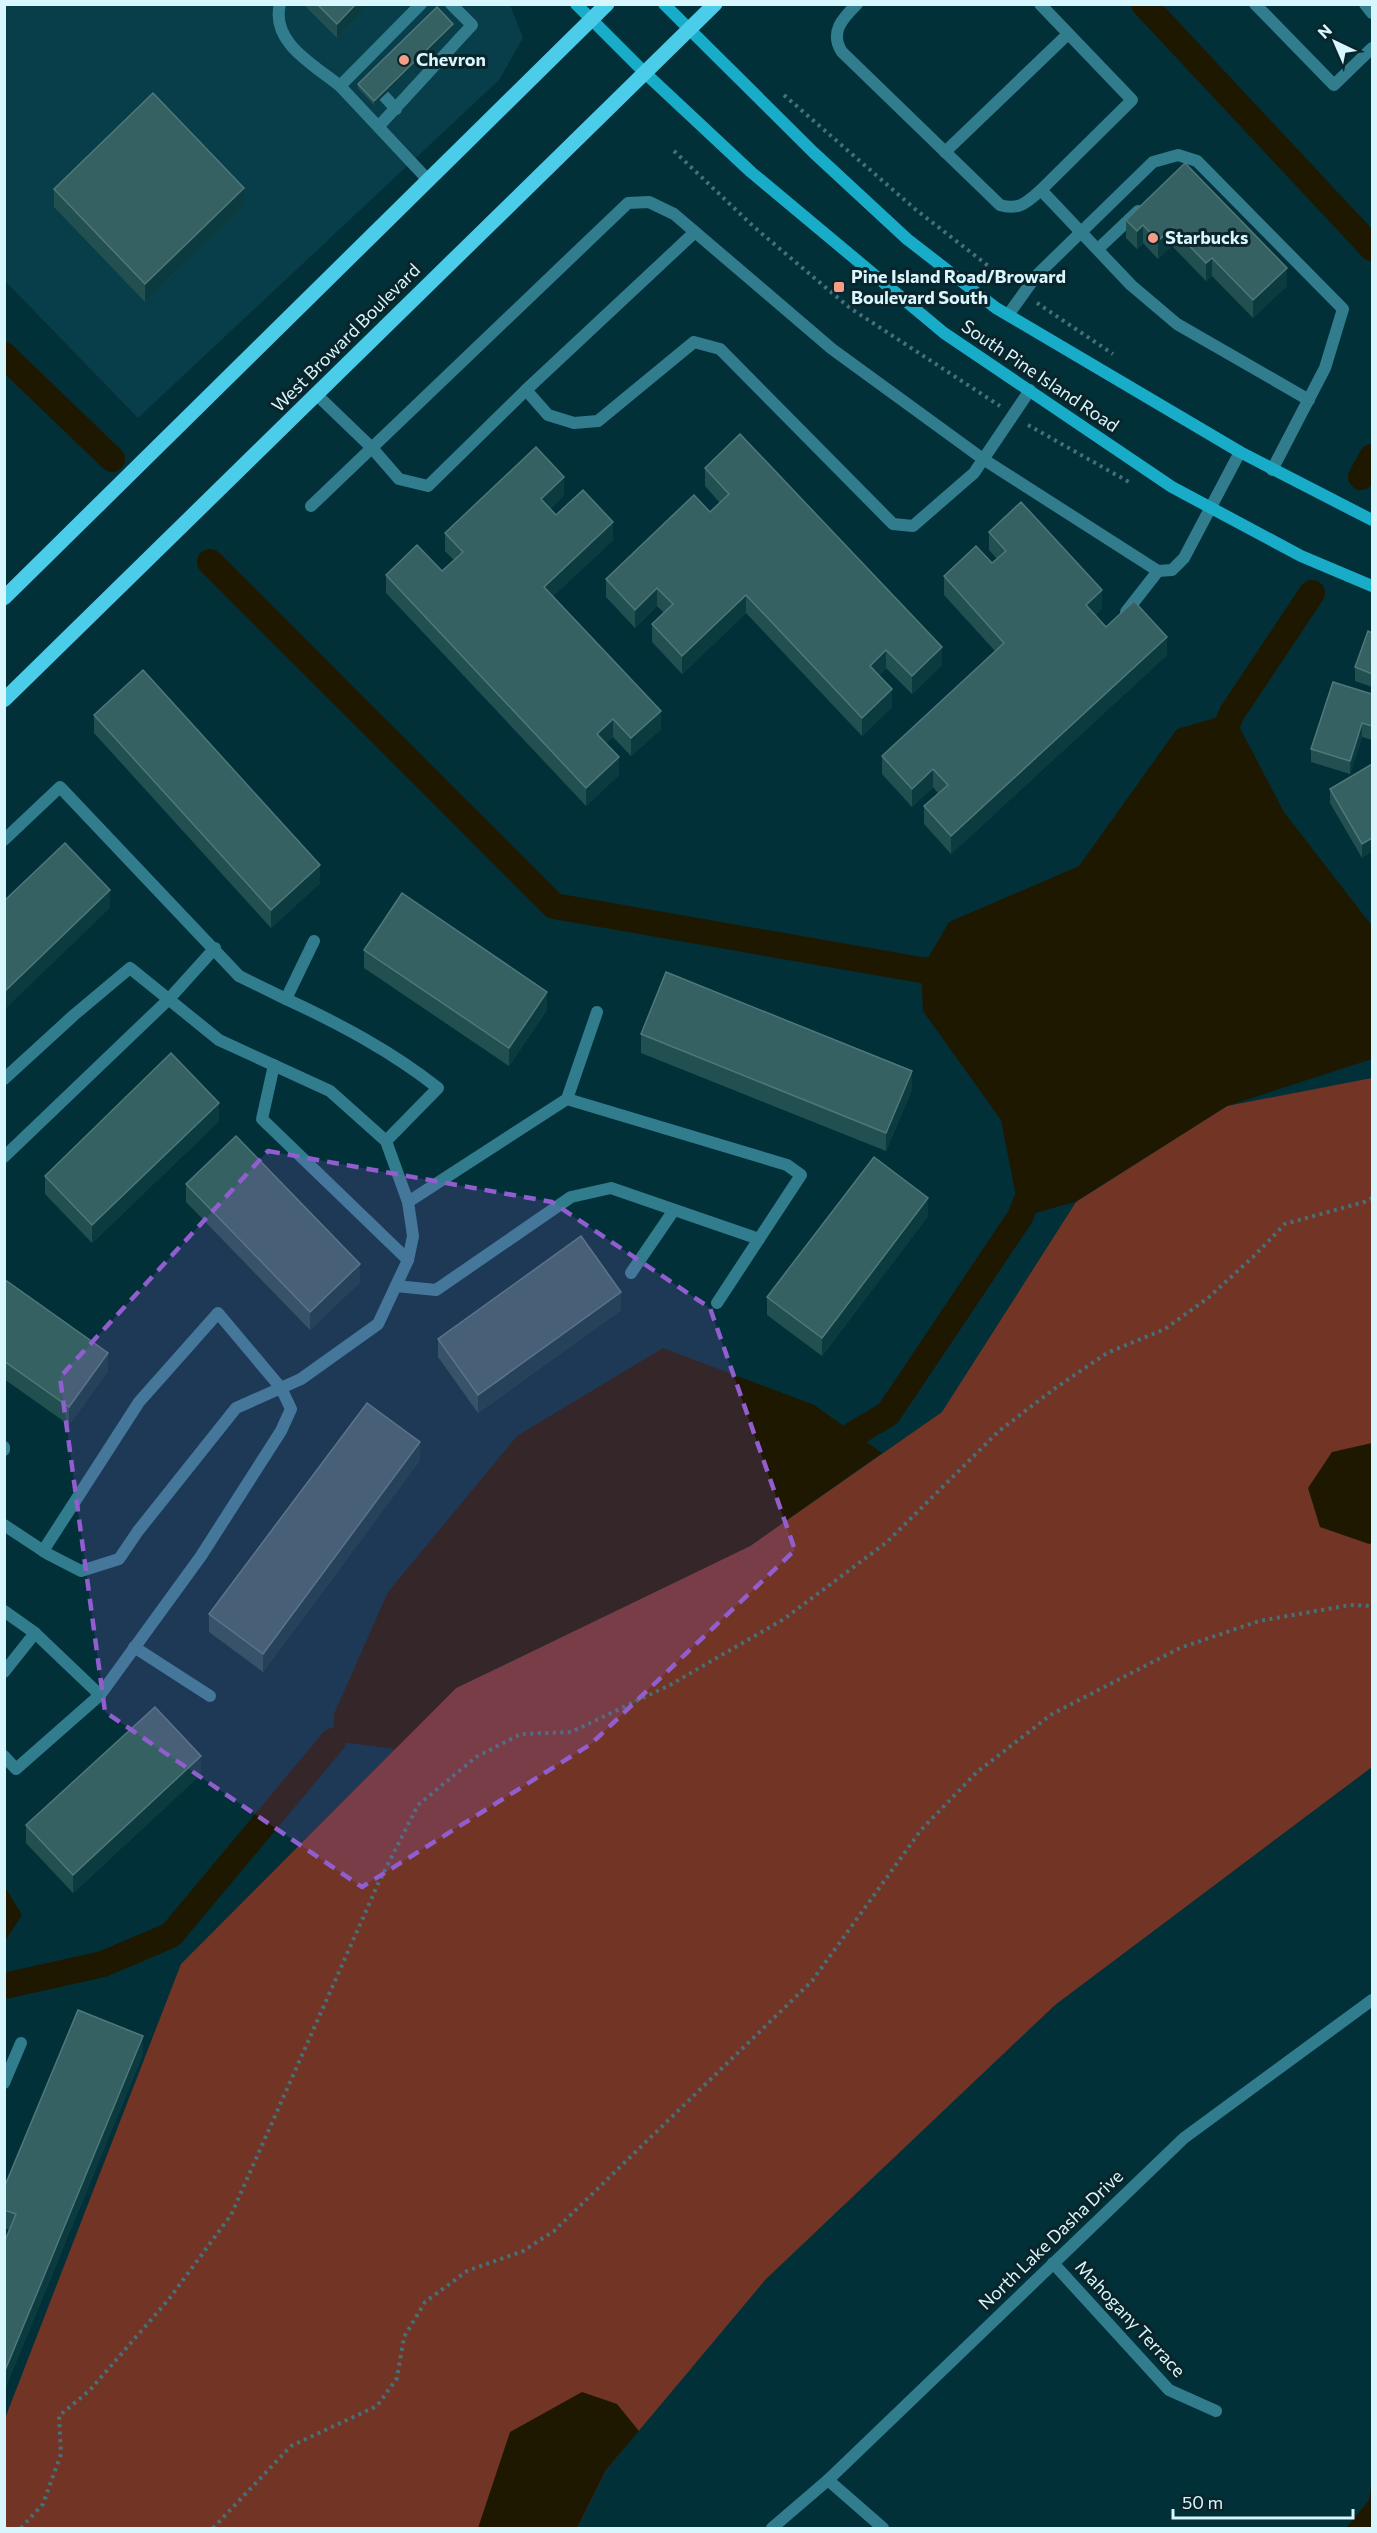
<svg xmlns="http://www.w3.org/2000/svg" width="1377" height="2533" font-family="Commissioner,sans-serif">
  <rect width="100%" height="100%" fill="#013039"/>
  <polygon fill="#073e49" points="4,5 510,5 523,38 499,80 138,418 5,281"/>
  <polygon fill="#723525" points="1372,1078 1372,1767 1055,2005 766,2279 606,2470 577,2528 5,2528 4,2421 181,1964 456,1688 750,1546 942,1412 1076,1202 1227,1106"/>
  <g fill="#1f1800">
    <polygon points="1232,713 1284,812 1372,926 1372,1059 1227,1106 1075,1202 1020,1217 1001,1120 923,1011 921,970 949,922 1079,866 1177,729"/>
    <polygon points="663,1348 814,1405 882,1453 750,1546 456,1688 395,1749 333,1741 334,1714 388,1592 517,1436"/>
    <polygon points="1372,1443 1372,1543 1369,1544 1320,1527 1308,1488 1332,1452"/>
    <polygon points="5,1887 22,1915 5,1941"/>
    <polygon points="582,2392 617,2404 639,2431 606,2470 577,2528 478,2528 510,2432"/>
    <polygon points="1372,2480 1372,2528 1346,2528 1369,2500"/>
  </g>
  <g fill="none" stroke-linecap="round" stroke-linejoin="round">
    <g stroke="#1f1800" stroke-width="26">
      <polyline points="1144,4 1372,248"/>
      <polyline points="4,355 112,459"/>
      <polyline points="1361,477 1372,457"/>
      <polyline points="210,562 554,906 921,970 956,973"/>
      <polyline points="1219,744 1232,713 1312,593"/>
      <polyline points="854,1434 888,1414 1020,1217 1033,1185"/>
      <polyline points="4,1986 103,1964 171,1935 333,1741"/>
    </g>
    <g stroke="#477079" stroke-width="4" stroke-dasharray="3 4.5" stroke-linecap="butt">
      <polyline points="784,95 915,209 1009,282"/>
      <polyline points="674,151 754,227 850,308 1000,406"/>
      <polyline points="1037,303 1113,354"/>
      <polyline points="1028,425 1129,482"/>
      <polyline points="21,2528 43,2504 61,2454 59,2416 90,2390 169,2299 231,2215 378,1884 418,1805 476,1757 521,1734 571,1732 670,1685 784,1619 887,1542 999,1431 1054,1389 1107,1353 1165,1329 1208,1298 1254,1256 1285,1224 1364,1202 1372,1198"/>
      <polyline points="213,2528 291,2446 377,2406 397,2378 404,2337 425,2302 467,2271 523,2251 554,2231 812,1981 921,1830 977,1772 1052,1714 1180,1648 1259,1621 1350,1605 1372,1606"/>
    </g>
    <g stroke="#317d8e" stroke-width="12">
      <path d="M280,4C270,43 316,66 340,86"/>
      <polyline points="421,4 340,86 429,181"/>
      <path d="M857,4C843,18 829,32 842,52L1000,205C1019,211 1027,202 1041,190L1131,285L1177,324L1309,400"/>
      <polyline points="1040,4 1132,100 1041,190"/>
      <polyline points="1255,4 1334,85 1372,48"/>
      <polyline points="1365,4 1372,13"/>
      <polyline points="384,96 396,109"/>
      <polyline points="379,126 472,25 451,4"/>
      <polyline points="945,152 1068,34"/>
      <polyline points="1098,249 1138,211"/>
      <polyline points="1008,315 1036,276 1153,162 1178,155 1197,161 1343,309 1325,368 1272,470"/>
      <polyline points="526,390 695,232"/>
      <polyline points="317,395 372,448 399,479 428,486 526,390 548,415 574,423 598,421 694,342 720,349 893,524 913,526 974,473 1030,390"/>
      <polyline points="311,506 628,203 649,202 674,214 832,349 983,459 1158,571 1172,570 1184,558 1240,452"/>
      <polyline points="1126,612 1158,571"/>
      <polyline points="4,840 60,787 239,976 286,999 314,941"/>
      <path d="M286,999C340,1024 391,1051 438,1088L386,1141"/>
      <polyline points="274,1065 262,1119 408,1260"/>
      <polyline points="567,1099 787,1165 801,1175 717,1303"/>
      <polyline points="4,1157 169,999 215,948"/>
      <polyline points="408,1202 567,1099 597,1012"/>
      <polyline points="631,1273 674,1210"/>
      <polyline points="396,1286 436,1290 571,1197 611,1188 759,1239"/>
      <polyline points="4,1447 4,1450"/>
      <polyline points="4,1611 35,1633 4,1672"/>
      <polyline points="35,1633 100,1695"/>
      <polyline points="134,1647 210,1696"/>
      <polyline points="4,1756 16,1769 100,1695 201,1556 281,1431 291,1409 281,1388 218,1313 139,1402 43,1551"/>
      <polyline points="4,2083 21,2043"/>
    </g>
    <g stroke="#317d8e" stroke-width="12">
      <polyline points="4,1079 74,1015 130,968 219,1040 330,1091 386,1141 408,1202 413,1236 408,1260 378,1324 301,1379 236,1408 138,1531 119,1559 81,1571 48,1554 4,1525"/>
      <polyline points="1053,2263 1169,2390 1216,2411"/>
      <polyline points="828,2480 883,2528"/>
      <polyline points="772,2528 828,2480 1184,2138 1372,2000"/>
    </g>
    <g stroke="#18acc8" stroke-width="12">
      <polyline points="576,4 644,72 751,172 944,333 1172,487 1301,556 1372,586"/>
      <polyline points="664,4 813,152 907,239 996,308 1240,452 1372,520"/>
    </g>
    <g stroke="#4bcce9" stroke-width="15">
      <polyline points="4,598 607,4"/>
      <polyline points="4,700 715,4"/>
    </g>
  </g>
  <g fill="#224f50">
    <polygon points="303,4 370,4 337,38"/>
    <polygon points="453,29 374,105 358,88 358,84"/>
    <polygon points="1185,163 1287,286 1253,318 1212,276 1206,281 1172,246 1158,259 1143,243 1137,249 1126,238 1126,220"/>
    <polygon points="54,189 244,206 145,302 54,207"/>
    <polygon points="705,468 942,665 912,694 886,668 879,675 892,707 862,736 746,613 682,674 652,642 652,624 664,613 657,606 635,628 606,597 606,579 710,512 720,503 705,486"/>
    <polygon points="564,495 550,509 556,515 613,540 553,596 661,729 631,756 613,737 606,743 619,775 586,806 386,593 386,575 442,571 454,560 445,551 445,533"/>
    <polygon points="989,532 1102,608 1095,615 1106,627 1167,655 951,854 924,824 924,806 938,793 933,787 912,807 882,774 882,756 995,651 944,595 944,576 992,563 997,559 989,550"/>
    <polygon points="1372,633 1372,687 1355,681 1355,667"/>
    <polygon points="1372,694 1372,740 1362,737 1350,774 1311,762 1311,749"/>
    <polygon points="94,715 320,883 271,928 94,733"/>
    <polygon points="1372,764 1372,851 1362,858 1330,803 1330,789"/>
    <polygon points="364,950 547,1010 509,1066 364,968"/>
    <polygon points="641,1034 912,1089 886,1151 641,1053"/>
    <polygon points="219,1121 92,1243 45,1194 45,1176"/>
    <polygon points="186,1184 360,1282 310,1330 186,1202"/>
    <polygon points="928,1216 822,1356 767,1315 767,1297"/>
    <polygon points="4,1279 108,1371 69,1425 4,1379"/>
    <polygon points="621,1310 478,1413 438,1357 438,1339"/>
    <polygon points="420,1460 263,1672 209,1632 209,1614"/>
    <polygon points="201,1774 73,1893 26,1843 26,1825"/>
    <polygon points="143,2054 4,2391 4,2243 10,2230 4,2228 4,2188"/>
  </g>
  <g fill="#0c3b3f">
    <polygon points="356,4 370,4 337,38 337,24"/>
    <polygon points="453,24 453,29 374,105 374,101"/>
    <polygon points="244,188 244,206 145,302 145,284"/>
    <polygon points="1143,225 1143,243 1137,249 1137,231"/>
    <polygon points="1172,228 1172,246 1158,259 1158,241"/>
    <polygon points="1212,258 1212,276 1206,281 1206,263"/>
    <polygon points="1287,268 1287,286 1253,318 1253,300"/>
    <polygon points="564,477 564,495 541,517 541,499"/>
    <polygon points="613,522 613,540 544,605 544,587"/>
    <polygon points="657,588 657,606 635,628 635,610"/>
    <polygon points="1102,590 1102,608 1086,623 1086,605"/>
    <polygon points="746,595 746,613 682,674 682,656"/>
    <polygon points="1167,637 1167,655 951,854 951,836"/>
    <polygon points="942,647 942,665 912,694 912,676"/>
    <polygon points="886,650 886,668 870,684 870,666"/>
    <polygon points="892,689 892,707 862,736 862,718"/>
    <polygon points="661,711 661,729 631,756 631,738"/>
    <polygon points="613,719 613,737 597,752 597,734"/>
    <polygon points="1362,723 1362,737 1350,774 1350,761"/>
    <polygon points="619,757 619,775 586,806 586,788"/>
    <polygon points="933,769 933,787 912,807 912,789"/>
    <polygon points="1372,838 1372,851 1362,858 1362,844"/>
    <polygon points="320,865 320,883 271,928 271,910"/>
    <polygon points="110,890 110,908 4,1010 4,992"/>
    <polygon points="547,992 547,1010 509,1066 509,1048"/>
    <polygon points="912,1071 912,1089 886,1151 886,1133"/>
    <polygon points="219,1103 219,1121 92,1243 92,1225"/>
    <polygon points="928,1198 928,1216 822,1356 822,1338"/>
    <polygon points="360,1264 360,1282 310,1330 310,1312"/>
    <polygon points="621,1292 621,1310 478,1413 478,1395"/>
    <polygon points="108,1353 108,1371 69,1425 69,1407"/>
    <polygon points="420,1442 420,1460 263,1672 263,1654"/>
    <polygon points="201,1756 201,1774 73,1893 73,1875"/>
    <polygon points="143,2036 143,2054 4,2391 4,2373"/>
  </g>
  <g fill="#356163" stroke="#4f787b" stroke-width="1.5">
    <polygon points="317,4 356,4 337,24"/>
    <polygon points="437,7 453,24 374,101 358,84"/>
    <polygon points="153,93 244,188 145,284 54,189"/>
    <polygon points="1185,163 1287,268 1253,300 1212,258 1206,263 1172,228 1158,241 1143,225 1137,231 1126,220"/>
    <polygon points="740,434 942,647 912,676 886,650 870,666 892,689 862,718 746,595 682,656 652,624 673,604 657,588 635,610 606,579 694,495 710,512 729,494 705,468"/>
    <polygon points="536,447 564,477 541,499 556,515 583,490 613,522 544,587 661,711 631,738 613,719 597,734 619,757 586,788 386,575 417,545 442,571 463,552 445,533"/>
    <polygon points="1021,502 1102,590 1086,605 1106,627 1134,601 1167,637 951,836 924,806 948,785 933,769 912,789 882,756 1004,643 944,576 976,546 992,563 1006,551 989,532"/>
    <polygon points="1368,631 1372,633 1372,674 1355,667"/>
    <polygon points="143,670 320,865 271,910 94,715"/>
    <polygon points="1333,682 1372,694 1372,726 1362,723 1350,761 1311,749"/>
    <polygon points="1372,764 1372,838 1362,844 1330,789"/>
    <polygon points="65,843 110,890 4,992 4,901"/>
    <polygon points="402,893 547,992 509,1048 364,950"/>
    <polygon points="666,972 912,1071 886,1133 641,1034"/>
    <polygon points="171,1053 219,1103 92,1225 45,1176"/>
    <polygon points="236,1136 360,1264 310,1312 186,1184"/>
    <polygon points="874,1157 928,1198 822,1338 767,1297"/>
    <polygon points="581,1236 621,1292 478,1395 438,1339"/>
    <polygon points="4,1279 108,1353 69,1407 4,1361"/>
    <polygon points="367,1403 420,1442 263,1654 209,1614"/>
    <polygon points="155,1707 201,1756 73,1875 26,1825"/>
    <polygon points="78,2010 143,2036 4,2373 4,2243 16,2214 4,2210 4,2188"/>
  </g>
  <path fill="#925ecf" fill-opacity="0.2" stroke="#925ecf" stroke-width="4.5" stroke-dasharray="12 8" stroke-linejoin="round" d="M268,1151L552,1202L710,1308L795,1550L591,1744L362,1887L105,1712L60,1377Z"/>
  <g fill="#f49e87" stroke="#0b242a" stroke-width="2">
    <circle cx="404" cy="60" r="6"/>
    <circle cx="1153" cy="238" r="6"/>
    <rect x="833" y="281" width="12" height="12" rx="3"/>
  </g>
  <g text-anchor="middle" stroke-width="6" stroke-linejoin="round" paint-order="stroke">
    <g font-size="18" font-weight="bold" fill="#d8f6fe" stroke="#0b242a" text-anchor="start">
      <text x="416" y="66">Chevron</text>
      <text x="1165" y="244">Starbucks</text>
      <text x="851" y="283">Pine Island Road/Broward<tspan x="851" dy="21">Boulevard South</tspan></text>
    </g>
    <g font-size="18" fill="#d8f6fe" stroke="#0b242a">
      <text transform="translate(346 338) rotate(-45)" y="6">West Broward Boulevard</text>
      <text transform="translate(1040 376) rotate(34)" y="6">South Pine Island Road</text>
      <text transform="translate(1051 2240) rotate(-44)" y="6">North Lake Dasha Drive</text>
      <text transform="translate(1130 2319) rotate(47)" y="6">Mahogany Terrace</text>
    </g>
  </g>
  <rect width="1377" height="2533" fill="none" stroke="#d8f6fe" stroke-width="12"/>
  <g transform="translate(1335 42) rotate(316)" stroke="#0b242a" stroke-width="4.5" paint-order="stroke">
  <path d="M0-4.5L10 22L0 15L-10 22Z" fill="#d8f6fe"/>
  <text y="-9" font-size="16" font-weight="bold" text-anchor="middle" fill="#d8f6fe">N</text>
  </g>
  <path d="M1173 2509v9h180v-9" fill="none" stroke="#d8f6fe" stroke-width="3"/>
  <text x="1182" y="2509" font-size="18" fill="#d8f6fe" stroke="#0b242a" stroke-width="4.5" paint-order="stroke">50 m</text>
</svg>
